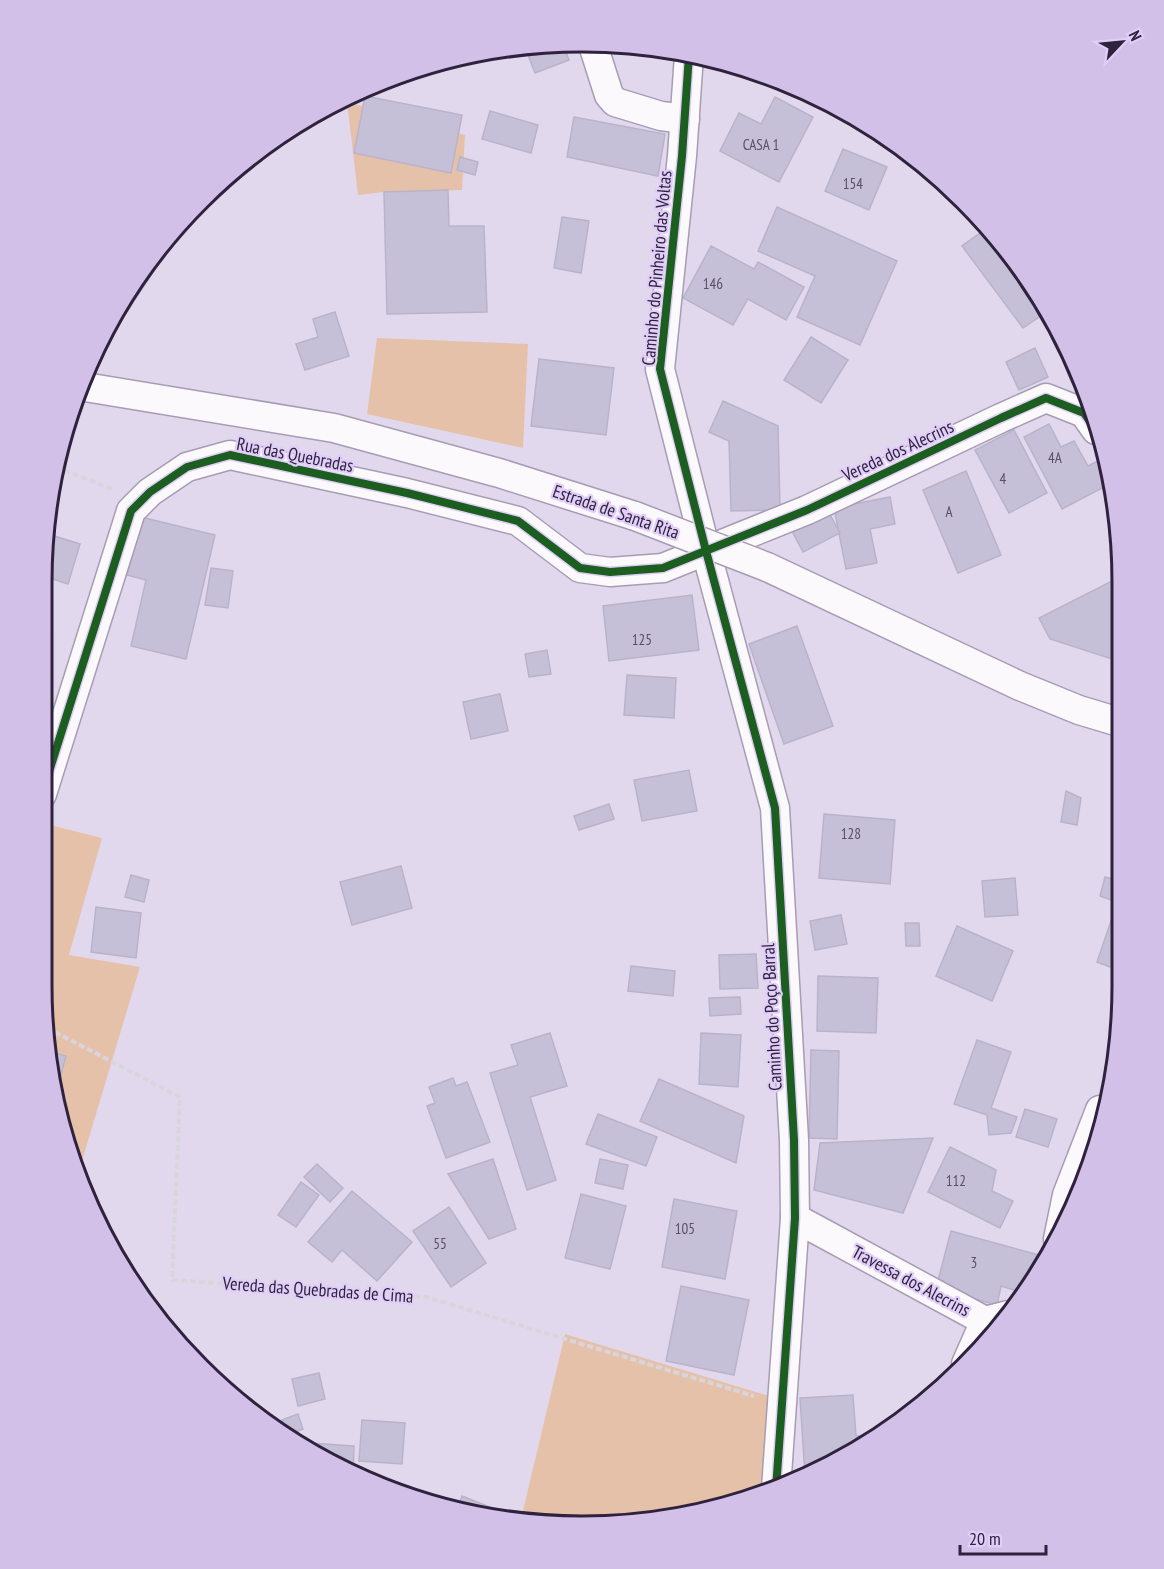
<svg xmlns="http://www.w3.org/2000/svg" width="1164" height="1569" font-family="'PT Sans Narrow',sans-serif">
  <rect width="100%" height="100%" fill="#e2d8ee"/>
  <g fill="#e6c1a9">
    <polygon points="347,102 465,135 462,190 384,192 358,195"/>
    <polygon points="377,338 528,344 523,448 367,414"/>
    <polygon points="42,823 102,838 69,955 140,967 79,1171 60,1127 42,987"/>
    <polygon points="565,1334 769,1396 763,1492 618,1526 521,1519"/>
  </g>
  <g fill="#c5c0d8" stroke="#b9b3ca" stroke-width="1.5">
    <polygon points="547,43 563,44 569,60 535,73 525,47"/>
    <polygon points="365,96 462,115 451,173 354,153"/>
    <polygon points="775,97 813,117 779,182 720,151 739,113 761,124"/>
    <polygon points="490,111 538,125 531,153 482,139"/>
    <polygon points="574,117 665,134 658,176 567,157"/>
    <polygon points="843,149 887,167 869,210 825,191"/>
    <polygon points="460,157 478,162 475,175 457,170"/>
    <polygon points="448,190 449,226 484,226 487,312 387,314 384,192"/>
    <polygon points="777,207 897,261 860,345 797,317 815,276 758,251"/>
    <polygon points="562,217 589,221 581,273 554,268"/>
    <polygon points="987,228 1011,254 1045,313 1023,328 962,246"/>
    <polygon points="171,241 173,242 128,310 122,307 133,282"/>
    <polygon points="711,246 754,269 758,262 804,287 786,320 748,299 733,325 683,298"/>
    <polygon points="335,312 349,356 305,370 296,344 318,337 313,319"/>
    <polygon points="811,337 848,360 821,403 784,380"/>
    <polygon points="1035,348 1048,377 1019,390 1006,362"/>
    <polygon points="539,359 614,368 606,435 531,426"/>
    <polygon points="723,401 778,426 780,510 731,511 729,441 709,432"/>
    <polygon points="1049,424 1061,447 1074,441 1088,466 1098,461 1110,484 1062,509 1024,437"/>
    <polygon points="1014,430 1047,493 1009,513 975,450"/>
    <polygon points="966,471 1001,555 958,573 923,490"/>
    <polygon points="890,497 895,524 870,529 877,563 846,569 834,508"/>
    <polygon points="828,511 840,533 803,552 791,529"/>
    <polygon points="141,517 215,535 186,659 131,646 146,580 127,575"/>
    <polygon points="45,533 80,544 68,584 43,576 43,547"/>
    <polygon points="211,568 233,571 228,608 205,605"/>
    <polygon points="1118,578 1118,661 1050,639 1039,618"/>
    <polygon points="692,595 699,650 609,661 603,606"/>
    <polygon points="797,626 833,726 784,744 749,644"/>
    <polygon points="547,650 551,674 529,677 525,654"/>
    <polygon points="627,675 676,678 674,718 624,715"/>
    <polygon points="500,694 508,731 471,739 463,702"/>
    <polygon points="689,770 697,811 642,821 634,780"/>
    <polygon points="1066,791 1081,798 1077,825 1061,822"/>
    <polygon points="609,804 614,819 579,830 574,816"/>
    <polygon points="824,814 895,820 890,884 819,878"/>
    <polygon points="401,866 412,908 352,925 340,882"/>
    <polygon points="131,875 149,880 144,902 125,897"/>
    <polygon points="1105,877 1120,881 1120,903 1100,896"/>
    <polygon points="1015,878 1018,915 985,917 982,881"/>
    <polygon points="96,907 141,913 136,958 91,952"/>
    <polygon points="841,915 847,944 815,950 810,921"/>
    <polygon points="1113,915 1120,918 1120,971 1097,962"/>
    <polygon points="905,923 919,923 920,946 906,946"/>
    <polygon points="957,926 1013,951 992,1001 936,976"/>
    <polygon points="756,954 758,988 720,989 719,955"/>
    <polygon points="631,966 675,971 673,996 628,991"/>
    <polygon points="818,976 878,978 876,1033 817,1031"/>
    <polygon points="740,997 741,1014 710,1016 709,998"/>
    <polygon points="550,1033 567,1086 530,1097 556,1180 527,1190 490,1073 518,1065 511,1045"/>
    <polygon points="701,1033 741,1035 738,1087 699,1084"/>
    <polygon points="977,1040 1011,1052 991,1108 1017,1117 1011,1133 989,1135 987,1115 954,1104"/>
    <polygon points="811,1050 839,1051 837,1139 809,1138"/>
    <polygon points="51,1052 66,1056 60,1078 54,1076"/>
    <polygon points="453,1078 456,1086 467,1082 490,1142 446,1158 427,1106 435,1103 429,1087"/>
    <polygon points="659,1079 744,1116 736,1163 640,1121"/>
    <polygon points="1025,1109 1057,1119 1048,1147 1016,1137"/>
    <polygon points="598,1114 657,1137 646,1166 586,1144"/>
    <polygon points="933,1138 903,1213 814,1190 820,1143"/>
    <polygon points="950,1147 996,1170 992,1191 1013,1201 1000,1228 928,1192"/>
    <polygon points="493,1159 516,1229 489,1239 448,1174"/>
    <polygon points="600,1159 628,1165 623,1189 595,1183"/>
    <polygon points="317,1164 343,1188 330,1202 304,1177"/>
    <polygon points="301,1182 319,1195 296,1227 278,1215"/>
    <polygon points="352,1191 412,1242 377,1281 342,1250 332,1262 308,1242"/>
    <polygon points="581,1194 626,1206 610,1269 565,1258"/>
    <polygon points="674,1199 737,1211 725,1279 662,1267"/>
    <polygon points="449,1207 486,1263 451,1287 413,1231"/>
    <polygon points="951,1231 1043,1256 1039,1271 1024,1293 1001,1286 997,1305 936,1288"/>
    <polygon points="681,1286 749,1300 734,1375 666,1361"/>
    <polygon points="319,1373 325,1399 298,1406 292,1379"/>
    <polygon points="853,1395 856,1436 873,1435 873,1437 805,1476 800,1398"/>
    <polygon points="298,1414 303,1429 290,1434 286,1430 282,1420"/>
    <polygon points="362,1420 405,1423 402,1464 359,1461"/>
    <polygon points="310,1443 354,1446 353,1475 343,1471 310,1448"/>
    <polygon points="462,1496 510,1515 509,1519 476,1517 457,1510"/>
  </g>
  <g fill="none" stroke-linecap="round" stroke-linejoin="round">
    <g stroke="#a79cb2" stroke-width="31">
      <g id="minor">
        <polyline points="593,45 609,95 615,102 661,116 685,119"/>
        <polyline points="689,55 682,156 660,369 706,551 775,808 794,1140 795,1218 776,1489"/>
        <polyline points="85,387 334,428 499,473 635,516"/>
        <polyline points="767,567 1020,686 1079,710 1119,722"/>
        <polyline points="42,794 131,511 150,492 187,467 230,455 407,493 518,521 580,568 610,572 663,568 807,510 1001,418 1046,398 1084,413 1096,430"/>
        <polyline points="795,1218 985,1321 966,1364"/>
        <polyline points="1058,1239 1067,1195 1100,1110"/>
        <polyline points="985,1321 1008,1315"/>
      </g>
    </g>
    <g stroke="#d9d5dd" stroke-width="4" stroke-dasharray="6 3" stroke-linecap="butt">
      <polyline points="56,467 114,490"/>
      <polyline points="47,1028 180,1097 172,1280 426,1297 754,1396"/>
    </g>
    <use href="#minor" stroke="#fbf9fc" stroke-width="28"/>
    <g stroke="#a79cb2" stroke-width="31" stroke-linecap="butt">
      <polyline id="minor-bridge" points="635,516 767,567"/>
    </g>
    <use href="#minor-bridge" stroke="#fbf9fc" stroke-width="28"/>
    <g stroke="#e1cef8" stroke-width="11">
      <g id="cycleway">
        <polyline points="689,55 682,156 660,369 706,551 775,808 794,1140 795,1218 776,1489"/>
        <polyline points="42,794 131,511 150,492 187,467 230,455 407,493 518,521 580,568 610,572 663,568 807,510 1001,418 1046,398 1084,413 1096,430"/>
      </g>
    </g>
    <use href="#cycleway" stroke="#1b5e20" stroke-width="8"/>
  </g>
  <g text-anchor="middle" stroke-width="4.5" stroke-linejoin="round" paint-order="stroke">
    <g font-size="15" fill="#594e68">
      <text x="761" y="150">CASA 1</text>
      <text x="853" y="189">154</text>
      <text x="713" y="289">146</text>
      <text x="1055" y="463">4A</text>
      <text x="1003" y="484">4</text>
      <text x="949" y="517">A</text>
      <text x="642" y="645">125</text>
      <text x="851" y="839">128</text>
      <text x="956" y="1186">112</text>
      <text x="685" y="1234">105</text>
      <text x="440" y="1249">55</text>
      <text x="974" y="1268">3</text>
    </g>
    <g font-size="18" fill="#2f223d" stroke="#e1cef8">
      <text transform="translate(657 268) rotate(-85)" y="6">Caminho do Pinheiro das Voltas</text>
      <text transform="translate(898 451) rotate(-25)" y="6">Vereda dos Alecrins</text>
      <text transform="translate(295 455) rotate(11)" y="6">Rua das Quebradas</text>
      <text transform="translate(616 512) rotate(19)" y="6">Estrada de Santa Rita</text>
      <text transform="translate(772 1017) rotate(-93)" y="6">Caminho do Poço Barral</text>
      <text transform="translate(911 1281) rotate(28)" y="6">Travessa dos Alecrins</text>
      <text transform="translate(318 1290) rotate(4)" y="6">Vereda das Quebradas de Cima</text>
    </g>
  </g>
  <path d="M0 0H1164V1569H0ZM582 52H582A530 530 0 0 1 1112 582V986A530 530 0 0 1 582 1516H582A530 530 0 0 1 52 986V582A530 530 0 0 1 582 52Z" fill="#d3c0e9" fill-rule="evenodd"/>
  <path fill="none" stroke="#2f223d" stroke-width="3" d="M582 52H582A530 530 0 0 1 1112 582V986A530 530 0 0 1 582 1516H582A530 530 0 0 1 52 986V582A530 530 0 0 1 582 52Z"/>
  <g transform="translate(1122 42) rotate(64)" stroke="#e1cef8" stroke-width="4.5" paint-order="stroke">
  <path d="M0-4.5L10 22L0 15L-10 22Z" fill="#2f223d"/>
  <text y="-9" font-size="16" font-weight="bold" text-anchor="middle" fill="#2f223d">N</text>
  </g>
  <path d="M960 1545v9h86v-9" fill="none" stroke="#2f223d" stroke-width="3"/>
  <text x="969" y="1545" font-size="18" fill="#2f223d" stroke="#e1cef8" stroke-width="4.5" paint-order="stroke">20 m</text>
</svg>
